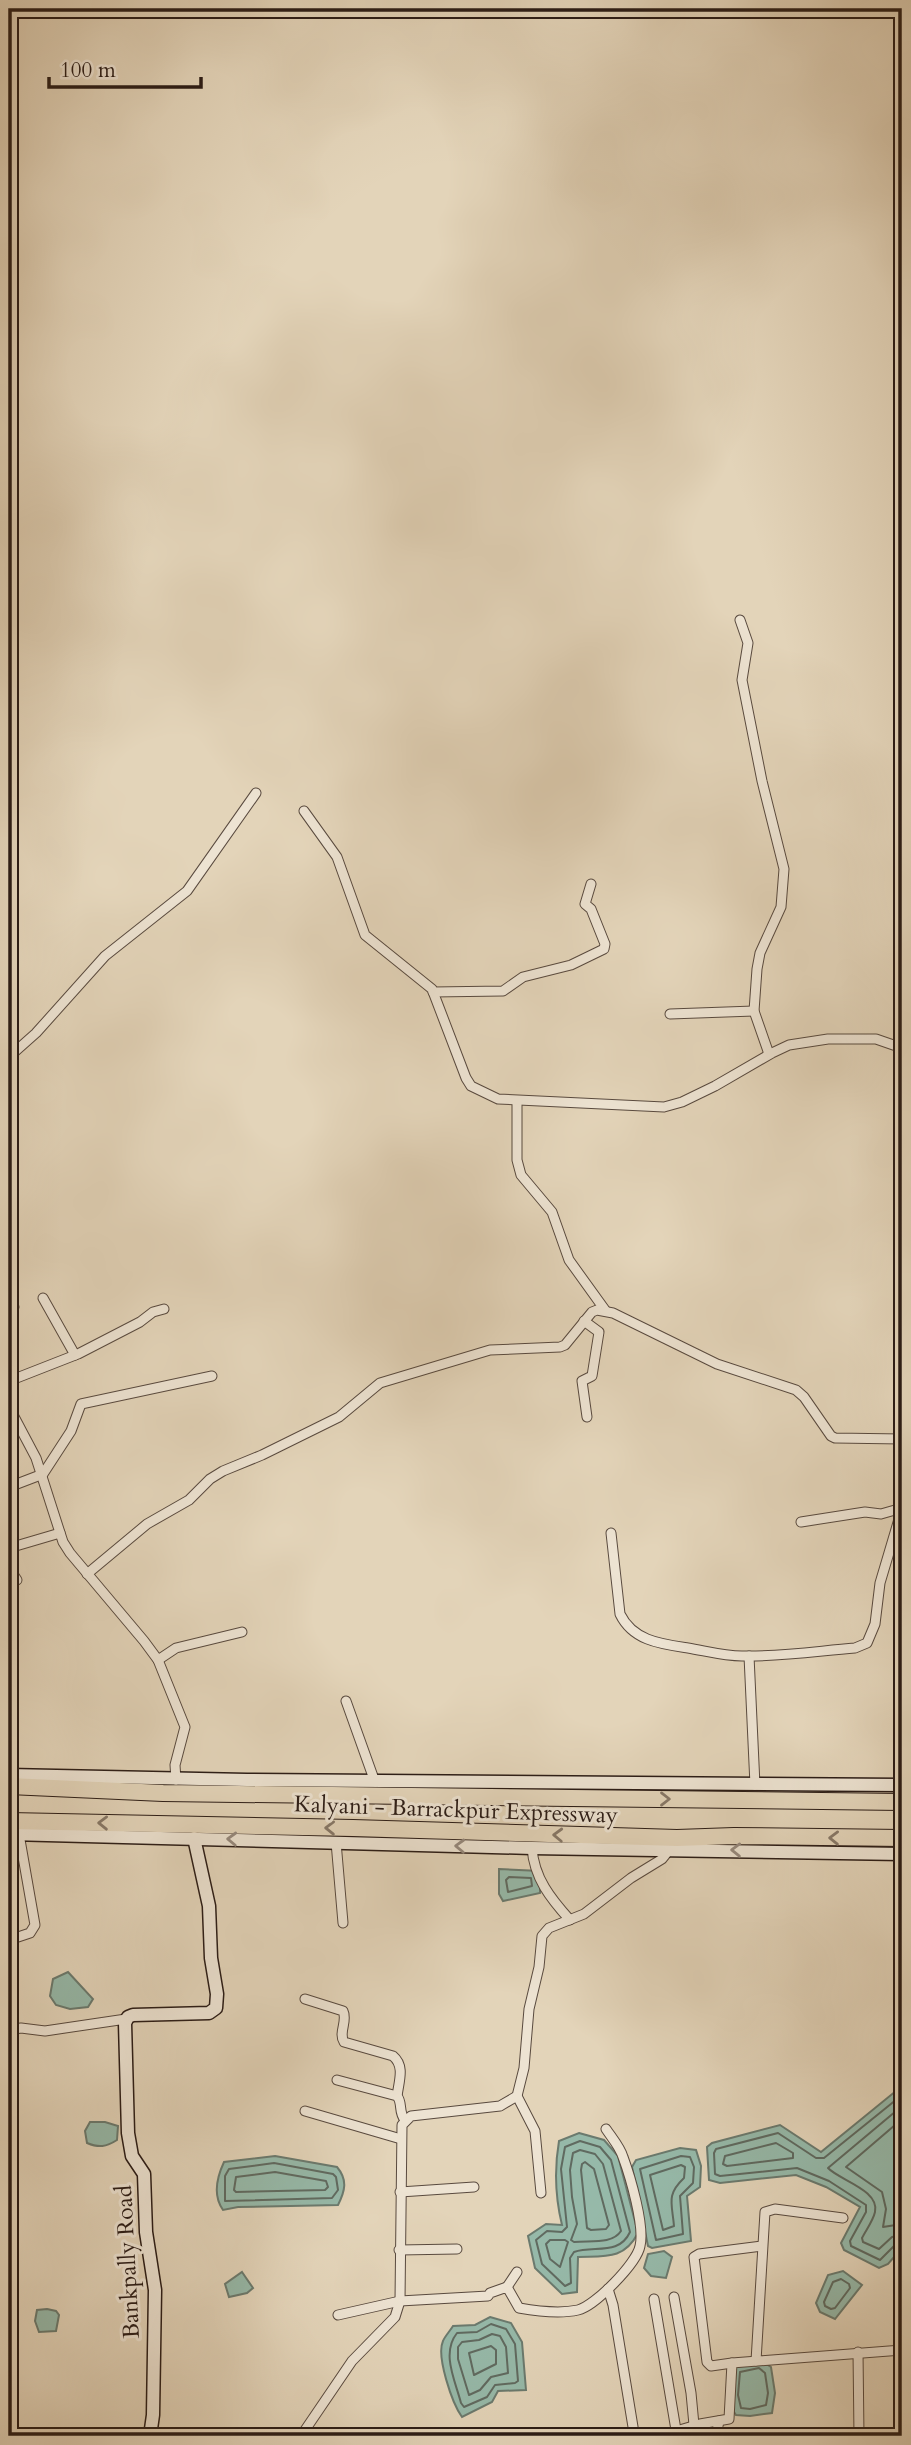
<svg xmlns="http://www.w3.org/2000/svg" width="911" height="2445" font-family="Cardo,serif">
  <rect width="100%" height="100%" fill="#e3d4b9"/>
  <filter id="stains"><feTurbulence type="fractalNoise" baseFrequency=".00286" numOctaves="4"/><feColorMatrix values="0 0 0 0 .2 0 0 0 0 .09 0 0 0 0 .02 0 0 0 .5 -.17"/></filter>
  <radialGradient id="worn" r=".72"><stop offset=".6" stop-color="#630" stop-opacity="0"/><stop offset="1" stop-color="#630" stop-opacity=".3"/></radialGradient>
  <g fill="#96b9a9" stroke="#6b7a6e" stroke-width="2">
    <polygon points="499,1869 540,1871 540,1893 503,1901 499,1894"/>
    <polygon points="68,1972 93,1999 88,2007 70,2009 56,2005 50,1996 53,1979"/>
    <polygon points="902,2086 902,2248 888,2264 879,2268 844,2250 841,2243 860,2207 826,2187 796,2175 720,2183 709,2180 707,2147 712,2143 780,2125 821,2152"/>
    <path d="M90,2122H105L118,2126L117,2140C106,2147 99,2148 87,2143L85,2131Z"/>
    <path d="M579,2133L604,2140L618,2156L638,2233C624,2260 605,2256 578,2257L577,2292L562,2294L535,2268L528,2236L546,2224L562,2225C555,2196 554,2170 559,2141Z"/>
    <polygon points="680,2148 696,2150 701,2166 700,2187 687,2196 691,2241 652,2248 648,2246 632,2167 636,2160"/>
    <path d="M275,2156L337,2167C348,2180 345,2191 338,2205L238,2207L223,2210C213,2196 217,2177 224,2162Z"/>
    <polygon points="664,2251 672,2257 666,2278 651,2276 644,2268 648,2254"/>
    <polygon points="843,2271 862,2285 835,2319 820,2312 816,2303 828,2275"/>
    <polygon points="242,2272 253,2288 247,2293 229,2297 225,2284"/>
    <polygon points="47,2309 56,2311 59,2315 56,2331 39,2332 35,2321 37,2310"/>
    <path d="M490,2317L511,2323L522,2342L526,2390L498,2391L492,2402L462,2417C452,2403 436,2356 443,2341C445,2336 450,2331 453,2326L475,2325Z"/>
    <polygon points="762,2361 771,2367 775,2393 772,2413 750,2416 736,2415 732,2409 734,2364"/>
  </g>
  <g fill="none" stroke-linecap="round" stroke-linejoin="round">
    <g stroke="#606a60" stroke-width="2">
      <polygon points="509,1877 531,1878 532,1886 508,1892 506,1880"/>
      <polyline points="902,2095 824,2158 816,2158 778,2133 716,2149 714,2153 715,2174 720,2176 797,2168 829,2181 866,2205 866,2212 850,2241 851,2246 880,2260 895,2245 902,2244"/>
      <path d="M902,2106L828,2168C839,2180 880,2190 875,2212C873,2221 866,2230 862,2238L863,2242L879,2249L892,2237L902,2235"/>
      <polyline points="902,2119 846,2167 882,2192 886,2209 883,2227 902,2224"/>
      <path d="M580,2141L600,2147L611,2160L630,2232C619,2256 594,2245 574,2252L570,2258L571,2283L565,2286L542,2264L536,2240L547,2231L562,2232L567,2227L561,2169L565,2147Z"/>
      <polygon points="776,2143 793,2153 793,2158 727,2166 723,2164 725,2156"/>
      <path d="M580,2150L595,2154L603,2164L621,2231C612,2245 589,2240 574,2242L571,2240L577,2224L572,2197L570,2170L573,2153Z"/>
      <polygon points="681,2156 690,2157 694,2167 693,2183 680,2196 683,2234 656,2240 640,2169"/>
      <polygon points="585,2162 594,2169 609,2225 606,2229 591,2230 587,2228 581,2170 582,2164"/>
      <polygon points="274,2163 333,2174 336,2177 338,2190 332,2198 225,2201 225,2176 229,2169"/>
      <path d="M681,2165L685,2167L684,2178C666,2195 672,2203 674,2226L663,2230L650,2175Z"/>
      <polygon points="275,2172 326,2181 328,2187 325,2190 236,2192 234,2190 236,2177"/>
      <polygon points="550,2240 565,2240 568,2242 560,2267 550,2259 546,2244"/>
      <polygon points="841,2279 849,2284 850,2288 835,2308 831,2309 825,2306 824,2302 833,2282"/>
      <path d="M491,2324L506,2329L515,2344L518,2381L515,2383L495,2385L487,2397L464,2407L461,2403C455,2380 441,2353 457,2333L477,2332Z"/>
      <polygon points="492,2334 500,2336 506,2347 508,2373 491,2377 480,2390 469,2395 458,2359 458,2347 462,2342 479,2340"/>
      <polygon points="491,2346 496,2350 496,2364 474,2375 469,2353"/>
      <polygon points="759,2368 765,2373 768,2393 766,2405 750,2409 741,2408 738,2395 740,2372"/>
    </g>
    <g stroke="#594a3f" stroke-width="11">
      <g id="street">
        <polyline points="740,620 748,643 742,680 762,781 784,869 781,907 760,953 757,969 754,1011 769,1054"/>
        <polyline points="304,811 337,857 365,935 432,989 466,1078 471,1086 498,1099 664,1107 682,1102 715,1086 772,1053 789,1045 828,1039 876,1039 902,1048"/>
        <polyline points="433,992 503,991 523,977 571,965 604,949 605,944 591,909 585,904 591,884"/>
        <polyline points="670,1014 754,1011"/>
        <polyline points="9,1057 36,1033 105,956 187,891 256,793"/>
        <polyline points="517,1101 517,1160 521,1175 552,1212 569,1260 605,1310"/>
        <polyline points="43,1298 75,1355"/>
        <polyline points="9,1308 14,1307"/>
        <polyline points="584,1321 599,1332 592,1376 582,1381 587,1417"/>
        <polyline points="9,1381 78,1354 140,1322 153,1312 164,1309"/>
        <polyline points="9,1407 36,1458 63,1542 70,1553 144,1641 158,1660 185,1727 175,1765 176,1780"/>
        <polyline points="9,1487 43,1474 71,1431 81,1404 212,1376"/>
        <polyline points="801,1522 865,1512 881,1514 902,1508"/>
        <path d="M611,1533L620,1614C633,1641 661,1644 688,1648C706,1651 724,1656 742,1656C779,1657 818,1651 855,1648L867,1643L875,1624L880,1583L902,1509"/>
        <polyline points="9,1548 60,1533"/>
        <polyline points="9,1568 17,1580"/>
        <polyline points="87,1574 147,1524 189,1500 210,1479 223,1471 262,1455 339,1417 380,1383 490,1350 560,1347 565,1345 592,1312 597,1310 613,1313 717,1364 796,1390 804,1397 831,1436 835,1438 902,1439"/>
        <polyline points="749,1656 755,1785"/>
        <polyline points="158,1660 176,1648 242,1632"/>
        <polyline points="346,1701 375,1782"/>
        <polyline points="336,1842 343,1923"/>
        <path d="M532,1848C534,1878 551,1899 570,1920"/>
        <polyline points="9,1940 30,1933 35,1925 19,1834"/>
        <path d="M305,1999L343,2011C348,2021 338,2033 344,2042L393,2056C405,2066 399,2081 397,2096"/>
        <polyline points="9,2030 21,2028 45,2031 126,2019"/>
        <path d="M337,2080L397,2096C403,2103 398,2112 405,2120"/>
        <polyline points="517,2096 535,2131 541,2193"/>
        <polyline points="305,2111 401,2139"/>
        <polyline points="400,2192 474,2187"/>
        <polyline points="399,2250 457,2249"/>
        <polyline points="507,2287 517,2272"/>
        <polyline points="608,2289 613,2305 634,2433 641,2436 659,2435"/>
        <polyline points="674,2297 691,2393 694,2425"/>
        <polyline points="654,2299 676,2430"/>
        <path d="M338,2315L400,2301L488,2296L490,2293L507,2287L519,2308C536,2311 560,2314 578,2310C595,2306 637,2263 640,2246C645,2226 630,2176 623,2157C620,2147 612,2138 606,2129"/>
        <polyline points="858,2352 859,2436"/>
        <polyline points="756,2361 765,2212 775,2209 843,2218"/>
        <polyline points="732,2363 711,2366 707,2362 694,2257 699,2254 762,2246"/>
        <polyline points="301,2436 352,2361 395,2317 400,2301 402,2125 411,2116 500,2106 517,2096 524,2068 529,2009 539,1967 542,1936 549,1928 584,1914 631,1878 662,1859 670,1849"/>
        <polyline points="659,2436 700,2424 729,2419 732,2363 902,2350"/>
        <polyline points="716,2436 719,2421"/>
      </g>
    </g>
    <g stroke="#2b1c16" stroke-width="15">
      <g id="secondary">
        <polyline points="9,1775 247,1780 902,1785"/>
        <polyline points="9,1834 532,1848 902,1854"/>
        <polyline points="150,2436 153,2415 155,2290 146,2232 144,2174 132,2156 128,2133 125,2023 128,2017 133,2015 209,2013 216,2008 217,1994 211,1958 209,1906 194,1838"/>
      </g>
    </g>
    <g stroke="#2b1c16" stroke-width="18">
      <g id="highway">
        <polyline points="9,1786 163,1793 902,1802"/>
        <polyline points="9,1821 353,1828 677,1838 734,1836 902,1838"/>
      </g>
    </g>
    <use href="#street" stroke="#ede3d2" stroke-width="9"/>
    <use href="#secondary" stroke="#ede3d2" stroke-width="12"/>
    <use href="#highway" stroke="#e3d4b9" stroke-width="16"/>
  </g>
  <defs><path id="oneway-chevron" d="M-2-3.5L2.5 0L-2 3.5" fill="none" stroke-width="1.6" stroke-linecap="round" stroke-linejoin="round" transform="scale(1.75)"/></defs>
  <g stroke="#877868">
    <use href="#oneway-chevron" transform="translate(665 1799)"/>
    <use href="#oneway-chevron" transform="translate(103 1823) rotate(-179)"/>
    <use href="#oneway-chevron" transform="translate(330 1828) rotate(-179)"/>
    <use href="#oneway-chevron" transform="translate(558 1835) rotate(-178)"/>
    <use href="#oneway-chevron" transform="translate(834 1838) rotate(-179)"/>
  </g>
  <g stroke="#96897d">
    <use href="#oneway-chevron" transform="translate(232 1839) rotate(-178)"/>
    <use href="#oneway-chevron" transform="translate(460 1846) rotate(-178)"/>
    <use href="#oneway-chevron" transform="translate(736 1850) rotate(-179)"/>
  </g>
  <g text-anchor="middle" stroke-width="6" stroke-linejoin="round" paint-order="stroke">
    <g font-size="23" fill="#2b1c16" stroke="#ede3d2">
      <text transform="translate(456 1809) rotate(2)" y="8">Kalyani - Barrackpur Expressway</text>
      <text transform="translate(127 2262) rotate(-93)" y="8">Bankpally Road</text>
    </g>
  </g>
  <rect width="911" height="2445" fill="none" stroke="#e3d4b9" stroke-width="35"/>
  <rect x="10" y="10" width="890" height="2424" fill="none" stroke="#2b1c16" stroke-width="3.5"/>
  <rect x="18" y="18" width="876" height="2410" fill="none" stroke="#2b1c16" stroke-width="2"/>
  <path d="M49 77v10h152v-10" fill="none" stroke="#2b1c16" stroke-width="3.5"/>
  <text x="60" y="77" font-size="21" fill="#2b1c16" stroke="#ede3d2" stroke-width="5" paint-order="stroke">100 m</text>
  <rect width="100%" height="100%" filter="url(#stains)"/>
  <rect width="100%" height="100%" fill="url(#worn)"/>
</svg>
